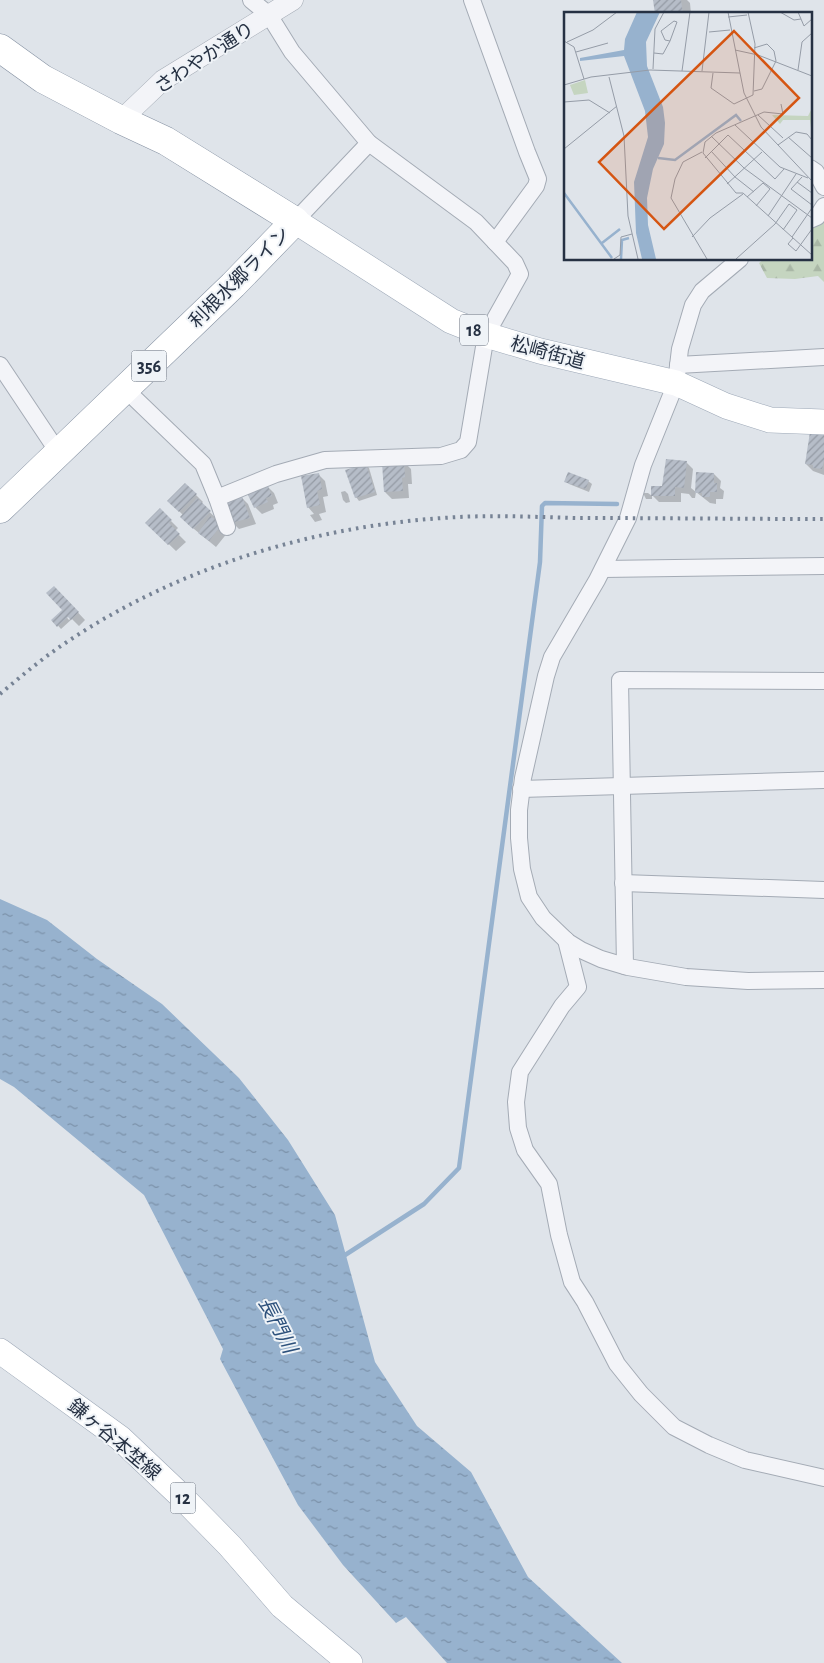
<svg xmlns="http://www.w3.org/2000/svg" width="824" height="1663" font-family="'Alegreya Sans','Noto Sans JP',sans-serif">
  <defs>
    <pattern id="forest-firs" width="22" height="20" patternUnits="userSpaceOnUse" patternTransform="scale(1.25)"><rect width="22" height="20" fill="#c5d5c0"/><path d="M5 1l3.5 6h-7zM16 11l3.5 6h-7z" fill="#a9b7a6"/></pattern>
    <pattern id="water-ripples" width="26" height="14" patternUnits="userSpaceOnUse" patternTransform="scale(1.25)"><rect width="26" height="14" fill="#97b2ce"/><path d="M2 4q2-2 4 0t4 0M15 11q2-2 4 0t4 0" fill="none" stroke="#7b91a9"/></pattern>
    <pattern id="building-hatch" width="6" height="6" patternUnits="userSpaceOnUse" patternTransform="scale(1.25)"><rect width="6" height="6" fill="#b6bdc8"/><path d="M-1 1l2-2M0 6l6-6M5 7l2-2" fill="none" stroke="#949aa4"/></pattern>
  </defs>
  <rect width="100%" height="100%" fill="#dfe4ea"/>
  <polygon fill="url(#forest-firs)" points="824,206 824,282 818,276 795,279 767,278 759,263 764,259 810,259 810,218"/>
  <polygon fill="url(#water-ripples)" points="0,899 47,920 97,959 162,1004 239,1078 288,1140 335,1215 375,1362 417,1426 471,1472 528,1577 622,1663 447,1663 406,1617 396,1623 343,1565 298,1505 220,1359 223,1349 144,1195 14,1087 0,1079"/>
  <g fill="#0003">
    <polygon points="654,0 687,0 690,3 691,14 657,14"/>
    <polygon points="824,435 824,475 813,471 806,464"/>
    <polygon points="404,462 411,469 412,484 408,484 409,498 392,499 385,492"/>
    <polygon points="686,462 693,469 691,488 696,492 714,474 721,481 720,488 724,491 723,499 716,499 716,504 710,503 696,492 695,498 692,498 689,494 681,493 681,502 659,502 652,495 663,487"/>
    <polygon points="366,465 369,468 377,495 359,501 356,497"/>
    <polygon points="318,474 325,481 328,496 323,497 326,512 319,514 322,520 315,522 310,515 314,514 308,507"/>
    <polygon points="566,481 588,481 592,484 589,492 569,484"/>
    <polygon points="185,484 203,502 201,504 217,519 215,521 228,532 216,547 188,524 183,515 169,501"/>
    <polygon points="267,486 274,493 278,503 273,505 274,509 262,514 255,507"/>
    <polygon points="345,491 348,494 350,502 346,503 343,500 341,492"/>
    <polygon points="643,493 648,493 652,496 652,499 646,499"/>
    <polygon points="241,497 248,504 256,524 239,529 232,522 231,507"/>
    <polygon points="160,510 178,528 175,531 186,542 176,551 147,523"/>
    <polygon points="54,587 85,620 79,626 72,619 61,629 53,620 62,612 69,620 71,618"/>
  </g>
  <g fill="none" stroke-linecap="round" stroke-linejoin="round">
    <polyline stroke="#97b2ce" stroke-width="4.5" points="342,1257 424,1204 459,1168 540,562 542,506 545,503 617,504"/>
  </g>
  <g fill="url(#building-hatch)">
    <polygon points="653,0 681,0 683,14 655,14"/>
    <polygon points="810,432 824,434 824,460 822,469 813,468 813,465 805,464"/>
    <polygon points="666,459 687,461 684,488 675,487 675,496 651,496 651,486 662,486"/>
    <polygon points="404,461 405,477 402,478 403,491 384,492 382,463"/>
    <polygon points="366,464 375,492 355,498 345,470"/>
    <polygon points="568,472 589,480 586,489 564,482"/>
    <polygon points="696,472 714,473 714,483 717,483 717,492 710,492 710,497 702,497 702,493 695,493"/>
    <polygon points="319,473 322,489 317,491 320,505 307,508 301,476"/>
    <polygon points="185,483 197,494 179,512 167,501"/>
    <polygon points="267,484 272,496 266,498 268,502 254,508 247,493"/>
    <polygon points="242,496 250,518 231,523 225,508 229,507 227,501"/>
    <polygon points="197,498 211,511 193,529 180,517"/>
    <polygon points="160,508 172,520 169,523 180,534 168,545 145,523"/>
    <polygon points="210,516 222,524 209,541 198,533"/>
    <polygon points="54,586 79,612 71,620 68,617 57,627 51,620 62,610 46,593"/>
  </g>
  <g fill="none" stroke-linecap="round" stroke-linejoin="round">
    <g stroke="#a4abb5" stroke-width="18">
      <g id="minor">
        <polyline points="472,0 527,152 538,179 536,186 495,242"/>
        <polyline points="810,168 816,172 824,187"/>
        <polyline points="810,220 817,217 824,206"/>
        <polyline points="295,221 369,143"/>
        <polyline points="740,259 702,291 693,305 680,349 676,383 643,465 628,518 597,580 552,657 546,676 523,778 519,810 519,838 522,869 529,897 543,918 568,942 581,950 601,959 628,967 686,977 748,981 824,980"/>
        <polyline points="0,365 58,452"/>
        <polyline points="678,365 824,357"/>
        <polyline points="125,389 203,464 217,498 276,474 325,460 441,456 461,450 468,442 486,335 520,274 515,263 476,222 369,143 292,52 269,15 251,0"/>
        <polyline points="217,498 227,527"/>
        <polyline points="603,569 824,566"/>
        <polyline points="521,789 824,780"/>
        <polyline points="623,883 824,890"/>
        <polyline points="566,940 578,987 562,1006 520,1072 516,1102 518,1128 525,1150 549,1184 559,1235 572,1282 585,1302 617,1364 641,1394 674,1427 709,1445 745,1460 824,1478"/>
        <polyline points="625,966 620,680 824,681"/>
      </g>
    </g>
    <g stroke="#a4abb5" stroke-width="21">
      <polyline id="tertiary" points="121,120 163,80 293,0"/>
    </g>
    <g stroke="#9da8b7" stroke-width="26">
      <g id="primary">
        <polyline points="295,221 451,321 486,335 540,351 676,383 726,406 770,420 824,422"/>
        <polyline points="0,1351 120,1438 179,1494 230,1546 282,1606 350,1663"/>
      </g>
    </g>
    <g stroke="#8591a2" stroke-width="29">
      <polyline id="trunk" points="0,48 43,79 121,120 166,141 295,221 233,285 0,509"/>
    </g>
    <use href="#minor" stroke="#f3f4f8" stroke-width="16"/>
    <use href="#tertiary" stroke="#f3f4f8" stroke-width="20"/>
    <use href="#primary" stroke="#fff" stroke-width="25"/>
    <use href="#trunk" stroke="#fff" stroke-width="28"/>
    <path stroke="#778395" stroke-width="4" stroke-dasharray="2.5 5" stroke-linecap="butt" d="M0,694C19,678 38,662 58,648C175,567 318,524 459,517C497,515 537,517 576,518C659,518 741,519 824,519"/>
  </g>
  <g text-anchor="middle" stroke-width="4" stroke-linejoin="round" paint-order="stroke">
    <g fill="#eff3f7" stroke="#626b79" stroke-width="1">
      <rect x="460" y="314.5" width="28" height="31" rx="4"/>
      <rect x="131.5" y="350.5" width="35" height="31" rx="4"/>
      <rect x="170.5" y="1482.5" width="25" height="31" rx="4"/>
    </g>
    <g font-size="18" font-weight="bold" fill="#263143">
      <text x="474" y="336">18</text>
      <text x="149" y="372">356</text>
      <text x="183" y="1504">12</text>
    </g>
    <g font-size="19" fill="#263143" stroke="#eff3f7">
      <text transform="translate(204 57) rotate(-33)" y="7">さわやか通り</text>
      <text transform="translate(239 277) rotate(-45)" y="7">利根水郷ライン</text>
      <text transform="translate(548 352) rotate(15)" y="7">松崎街道</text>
      <text transform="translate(115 1439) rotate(40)" y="7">鎌ヶ谷本埜線</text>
    </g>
    <g font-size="20" font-style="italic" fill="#2c507b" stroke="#eff3f7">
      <text transform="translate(278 1325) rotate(63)" y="7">長門川</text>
    </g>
  </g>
  <g transform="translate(564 12)">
    <rect width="248" height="248" fill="#dfe4ea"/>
    <path d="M21,68L24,81L10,83L6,73Z" fill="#c5d5c0"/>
    <path d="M247,98V116L246,108H219L216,112L208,103L244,104Z" fill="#c5d5c0"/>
    <path d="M73,0H96L82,30L83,54L99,95L101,111L100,132L89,157L83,186L84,213L92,247H78L72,221L70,170L84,125L81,99L60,44L16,49V46L60,38L61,27Z" fill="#97b2ce"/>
    <path fill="none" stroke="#97b2ce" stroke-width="2.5" d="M94,146L111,148L172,103L177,109M0,181L48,246M38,231L56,217M57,247L58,228L65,226"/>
    <path fill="none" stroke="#959ca7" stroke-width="1" d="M216,0L230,8L237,7M234,0L240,14L248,7M164,5L183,3M145,20L166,18M0,29L10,35L20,67M3,30L29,18L53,0M171,38L194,43L248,64M12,40L44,31M90,41L99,42L106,29L113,10L110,9L97,19L101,28L106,29M89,57L91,17L100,0M234,58L238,30L248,21M118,59L126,0M138,59L145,0M149,61L147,76L170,92L189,83L191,32L184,0M176,61L180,81L197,115L248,169M45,65L60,124L64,204L74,247M0,73L27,65L86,58L176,61L164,0M190,79L198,77L212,49L210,39L203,32L190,36M0,90L25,88L46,101M217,92L219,102L200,100L152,121L141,130L139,141L172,181H179L248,243M194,103L219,126M171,113L216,155L244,166M147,124L180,156L248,206M224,125L248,146M214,133L232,120L243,122L248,128M0,137L53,94M147,139L171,165L190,180M138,140L119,150L111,167L107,186L143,247M141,146L164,123L211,167L220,157M238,165L227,177L248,193M233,170L248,181M163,172L198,140M183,185L199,171L206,177L192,194M204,204L232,162M128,225L146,206L179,182M228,225L248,196M229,226L224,232L232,239L248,217M50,247L56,243L57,225L68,222M172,247L211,212L225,192L233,198L219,218"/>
    <path fill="#d55512" fill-opacity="0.15" stroke="#d55512" stroke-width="2.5" d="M170,19L235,86L100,217L35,150Z"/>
    <rect width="248" height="248" fill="none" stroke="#263143" stroke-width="2.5"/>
  </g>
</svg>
